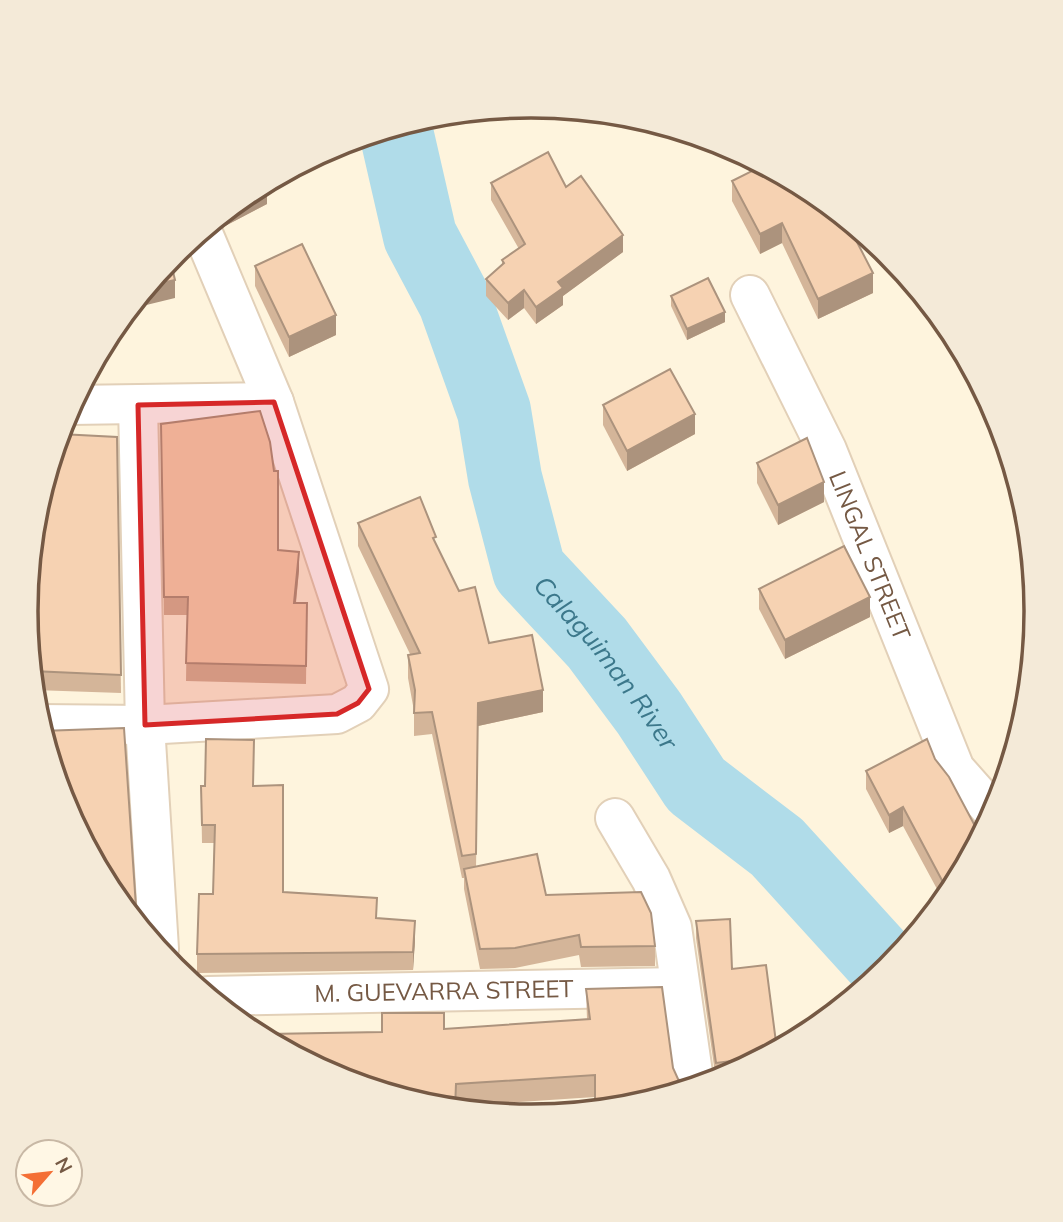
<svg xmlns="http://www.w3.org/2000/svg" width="1063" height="1222" font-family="Mulish,sans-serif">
  <rect width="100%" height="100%" fill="#fef4dd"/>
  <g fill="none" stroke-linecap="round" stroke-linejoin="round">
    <path stroke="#b0dce9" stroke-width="74" id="s1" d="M395,127L420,236L455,302L494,411L505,478L529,570L597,643L649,713L696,785L777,847L888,969"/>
    <g stroke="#e2d0b8" stroke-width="42">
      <g id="street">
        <path id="s2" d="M750,295L827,450L955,769L994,813"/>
        <polyline points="71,405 274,402"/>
        <polyline points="138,405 145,725 159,949"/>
        <polyline points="40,724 145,725 337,714 358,703 369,689 274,402 202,231"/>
        <polyline points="615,818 651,879 672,927 695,1087"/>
        <path id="s3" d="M208,996L680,987"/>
      </g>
    </g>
    <use href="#street" stroke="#fff" stroke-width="38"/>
  </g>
  <g fill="#d4b599">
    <polygon points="732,181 873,293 818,319 782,243 760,254 732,201"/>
    <polygon points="491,183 566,187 623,252 563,296 563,305 536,324 524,308 508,320 486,296 486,279 502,265 502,260 519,249 491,200"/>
    <polygon points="251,191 267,204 225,226 218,218"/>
    <polygon points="255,266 336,335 289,357 255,286"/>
    <polygon points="671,296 725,322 687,340 671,306"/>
    <polygon points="603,405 695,434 627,471 603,425"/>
    <polygon points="117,437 121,693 34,690 26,611"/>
    <polygon points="161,442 299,570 296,603 307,603 306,684 186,681 187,615 164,615"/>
    <polygon points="757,463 824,502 778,525 757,483"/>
    <polygon points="358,523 436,544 459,591 489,643 543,712 478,726 476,867 546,895 655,946 655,966 581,967 579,955 515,968 480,969 464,889 464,878 462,878 432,734 414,736 414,711 408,678 408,655 410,654 358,546"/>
    <polygon points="759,589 870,617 785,659 759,609"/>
    <polygon points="935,759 975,826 951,892 944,902 903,826 889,833 866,789 866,771"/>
    <polygon points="201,786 253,786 283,892 377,918 415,940 413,970 197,973 197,954 213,894 214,843 202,843"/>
    <polygon points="696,921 732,969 777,1050 724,1078 716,1080 696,938"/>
    <polygon points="662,987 595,1097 456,1106 456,1109 433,1106 382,1032 444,1029 587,1019 586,989"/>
  </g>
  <g fill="#ac937d">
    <polygon points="267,194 267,204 225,226 225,215"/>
    <polygon points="782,223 782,243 760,254 760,234"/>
    <polygon points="623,235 623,252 563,296 563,305 536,324 536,307 558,282"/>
    <polygon points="185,245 182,247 182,260 166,265 175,253"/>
    <polygon points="873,273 873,293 818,319 818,299"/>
    <polygon points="175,280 175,298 134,308 134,303 148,286"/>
    <polygon points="524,290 524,308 508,320 508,303"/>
    <polygon points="725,312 725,322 687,340 687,329"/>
    <polygon points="336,315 336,335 289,357 289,337"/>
    <polygon points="695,414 695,434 627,471 627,451"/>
    <polygon points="824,482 824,502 778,525 778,505"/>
    <polygon points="299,552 299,570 294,620 294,603"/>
    <polygon points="870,597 870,617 785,659 785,640"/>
    <polygon points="543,690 543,712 478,726 476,877 478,703"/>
    <polygon points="903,807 903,826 889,833 889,815"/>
    <polygon points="957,880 951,892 945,899 945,886"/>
    <polygon points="415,921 415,940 413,970 413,952"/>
  </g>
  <g fill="#f6d2b2" stroke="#ac937d" stroke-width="2">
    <polygon points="548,152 566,187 581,176 623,235 558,282 563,288 536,307 524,290 508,303 486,279 504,263 502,260 525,244 491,183"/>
    <polygon points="764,165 813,191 844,217 873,273 818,299 782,223 760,234 732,181"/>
    <polygon points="262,185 267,194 225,215 223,214 251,191"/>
    <polygon points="302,244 336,315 289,337 255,266"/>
    <polygon points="170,259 175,280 148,286"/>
    <polygon points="708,278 725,312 687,329 671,296"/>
    <polygon points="670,369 695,414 627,451 603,405"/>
    <polygon points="260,411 270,442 274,471 278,471 278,550 299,552 294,603 307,603 306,666 186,663 188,597 164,597 161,424"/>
    <polygon points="60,434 117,437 121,675 32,671 26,611 36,512"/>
    <polygon points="807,438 824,482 778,505 757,463"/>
    <polygon points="420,497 436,537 433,538 459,591 475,587 489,643 532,635 543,690 478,703 476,854 462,856 432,712 414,713 415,690 408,655 420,653 358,523"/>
    <polygon points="844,546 870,597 785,640 759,589"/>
    <polygon points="124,728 137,922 111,891 65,804 42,731"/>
    <polygon points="206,739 254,740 253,786 283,785 283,892 377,898 376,918 415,921 413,952 197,954 199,894 213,894 215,825 202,825 201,786 205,786"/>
    <polygon points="927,739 935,759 949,777 975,826 986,821 988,824 957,881 945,886 903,807 889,815 866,771"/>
    <polygon points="537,854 546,895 641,892 651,913 655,946 581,947 579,935 515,948 480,949 464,869"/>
    <polygon points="730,919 732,969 766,965 777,1050 763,1057 716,1063 696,921"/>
    <polygon points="662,987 673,1068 678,1079 687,1085 688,1089 630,1107 595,1110 595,1075 456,1084 455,1109 433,1106 338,1078 268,1040 268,1034 382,1032 382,1013 444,1013 444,1029 590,1019 586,989"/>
  </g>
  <path fill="#d62828" fill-opacity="0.2" stroke="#d62828" stroke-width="5" stroke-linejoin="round" d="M274,402L369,689L358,703L337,714L145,725L138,405Z"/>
  <g text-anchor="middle" stroke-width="7" stroke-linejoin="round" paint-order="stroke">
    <g font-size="24" fill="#755944" stroke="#fff7e5">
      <text dy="8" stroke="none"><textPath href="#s2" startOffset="287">LINGAL STREET</textPath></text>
      <text dy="8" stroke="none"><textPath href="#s3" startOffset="236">M. GUEVARRA STREET</textPath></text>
    </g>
    <g font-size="26" font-style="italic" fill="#3c788b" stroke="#fff7e5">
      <text dy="9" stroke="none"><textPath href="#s1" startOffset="586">Calaguiman River</textPath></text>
    </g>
  </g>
  <path d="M0 0H1063V1222H0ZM38 611a493 493 0 1 1 986 0a493 493 0 1 1-986 0Z" fill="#f4ead8" fill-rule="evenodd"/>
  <path fill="none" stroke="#755944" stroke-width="3.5" d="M38 611a493 493 0 1 1 986 0a493 493 0 1 1-986 0Z"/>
  <g transform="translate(49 1173) rotate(62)"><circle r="33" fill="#fff7e5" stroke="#c8b8a5" stroke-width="2"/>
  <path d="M0-5L12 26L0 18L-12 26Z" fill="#f46f35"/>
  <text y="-10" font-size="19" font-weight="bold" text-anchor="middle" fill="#755944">N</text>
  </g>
</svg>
